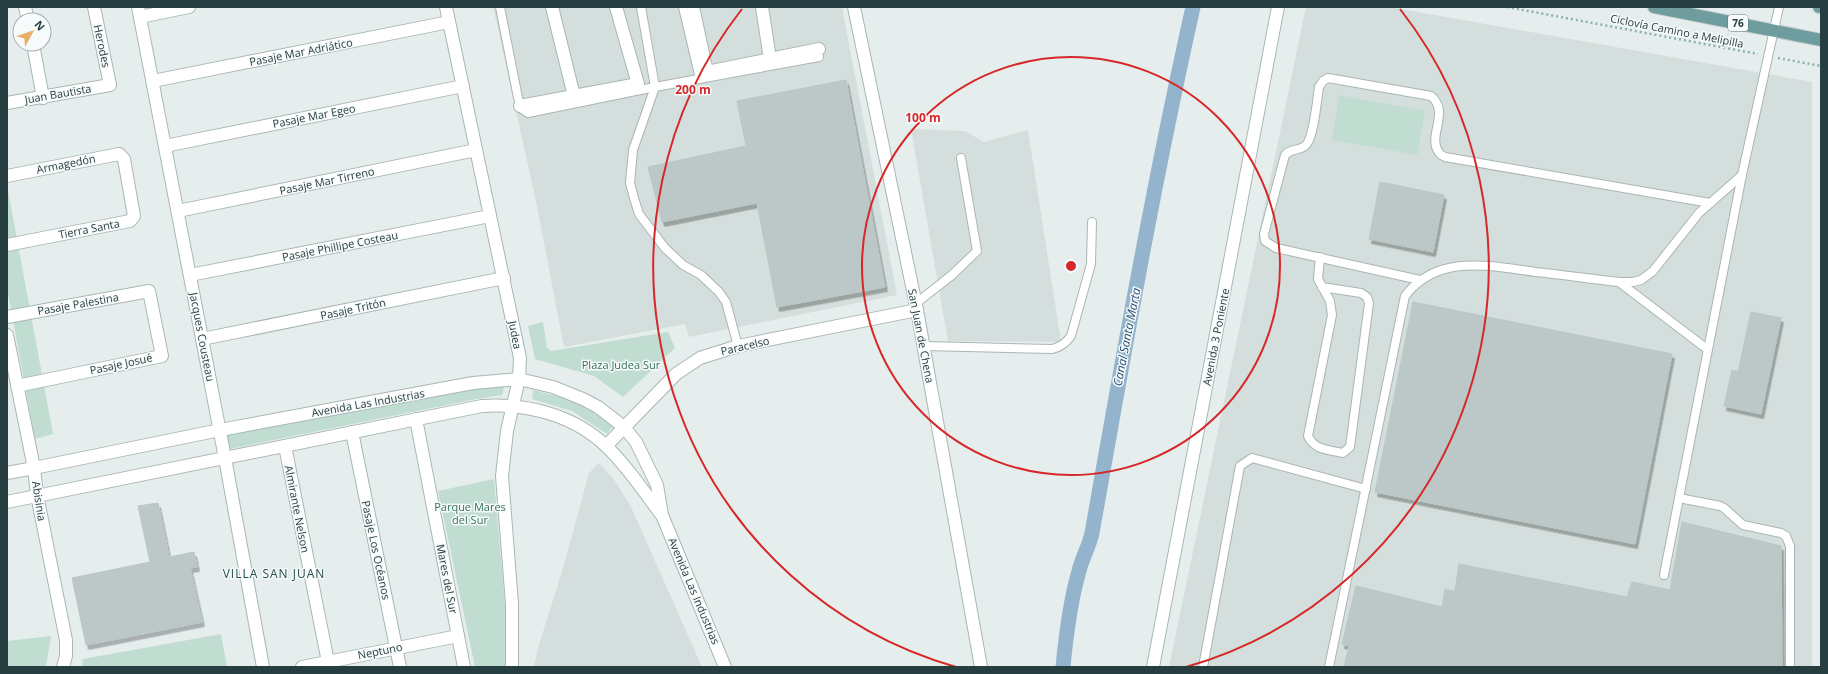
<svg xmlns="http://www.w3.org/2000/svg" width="1828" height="674" font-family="'Open Sans',sans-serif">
  <defs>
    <filter id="shadow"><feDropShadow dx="2.5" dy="4.5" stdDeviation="0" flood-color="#0004"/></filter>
  </defs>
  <rect width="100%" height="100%" fill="#e6eeed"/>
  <g fill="#d4dedc">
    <polygon points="493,7 842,7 897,295 689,337 685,324 564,347 537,206"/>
    <polygon points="1306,7 1390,7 1812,82 1812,667 1169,667"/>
    <polygon points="911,129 965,131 984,142 1028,130 1061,342 948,341"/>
    <polygon points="599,463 615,481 631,507 702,667 534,667 538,648 564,565 589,473"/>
  </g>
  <g fill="#c1ddd1">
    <polygon points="1339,95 1425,111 1417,155 1332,140"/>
    <polygon points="7,185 53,434 35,439 7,288"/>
    <polygon points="543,322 547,348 551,351 668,332 675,348 623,397 594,376 535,359 528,326"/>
    <polygon points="505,384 502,395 476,399 230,449 227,435 476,385"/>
    <polygon points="533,390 576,401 613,426 607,434 572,411 532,399"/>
    <polygon points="494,479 507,628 506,667 475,667 438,491"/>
    <polygon points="221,634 227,667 82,667 83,659"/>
    <polygon points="51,636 46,667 7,667 7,641"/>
  </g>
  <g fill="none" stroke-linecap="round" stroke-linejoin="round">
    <path stroke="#94b3cd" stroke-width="15" d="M1063,667C1066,635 1070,602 1079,571C1082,558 1089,547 1092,533C1123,357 1154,181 1193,7"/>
  </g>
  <g fill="#bcc8c7" stroke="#b9c7c5" filter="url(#shadow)">
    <polygon points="846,80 885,287 777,307 757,203 662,222 648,167 746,146 737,101"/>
    <polygon points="1380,182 1444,195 1433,252 1369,239"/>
    <polygon points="1413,302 1672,354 1635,544 1375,492"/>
    <polygon points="1751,312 1781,318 1761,414 1724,406 1732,370 1738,372"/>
    <polygon points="158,503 169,557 194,552 197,567 190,568 202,622 86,645 72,578 150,562 138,506"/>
    <polygon points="1682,522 1781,546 1782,667 1344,667 1349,646 1342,644 1356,586 1442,607 1445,589 1455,591 1459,564 1627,597 1632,582 1670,590"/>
  </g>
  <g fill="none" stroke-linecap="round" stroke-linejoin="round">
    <g stroke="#a9b6b5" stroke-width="10">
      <g id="service">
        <polyline points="500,7 518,98 522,109 528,113 655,87 819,57"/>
        <polyline points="641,7 655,87 633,150 630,183 634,198 639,214 665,248 683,265 701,275 719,292 726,302 738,346"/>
        <polyline points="683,7 700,79"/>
        <path d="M1320,257L1318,279L1330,301L1332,315L1308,436C1314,450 1329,450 1343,453L1350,447L1369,303L1367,297L1361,293L1322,287"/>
        <path d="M1420,280L1276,248L1265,241L1264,234L1285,155C1291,148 1300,151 1306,145C1314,137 1317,99 1319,87L1323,81L1328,78L1431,96C1450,112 1428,135 1438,151C1439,154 1443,156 1445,157L1710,203"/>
        <polyline points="1619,282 1707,349"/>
        <polyline points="915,304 952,275 977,251 961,158"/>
        <path d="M924,346L1052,349C1061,347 1066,343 1071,336L1091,264L1092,222"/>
        <polyline points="1679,498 1720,506 1724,508 1743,525 1781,533 1786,536 1790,546 1790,667"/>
        <polyline points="1664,575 1742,175"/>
        <polyline points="1203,667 1240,466 1252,458 1366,489"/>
        <path d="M1329,667L1405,296C1438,253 1490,266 1536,272C1564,275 1591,279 1619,282H1633L1641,280L1653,271L1699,213L1742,175L1779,7"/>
      </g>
    </g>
    <g stroke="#a9b6b5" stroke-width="14">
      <g id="pedestrian">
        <polyline points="552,7 574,96"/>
        <polyline points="693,7 707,72 819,49"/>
        <polyline points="762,7 770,59"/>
        <polyline points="520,106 638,84 616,7"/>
      </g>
    </g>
    <g stroke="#a9b6b5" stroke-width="14">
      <g id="minor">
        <polyline points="25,7 28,20"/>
        <polyline points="446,7 520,358 519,379 507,431 502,476 512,604 512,667"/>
        <polyline points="854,7 917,310 981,667"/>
        <polyline points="140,17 189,7"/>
        <polyline points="33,44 43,98"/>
        <polyline points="153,81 449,22"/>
        <polyline points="7,103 110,85 94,7"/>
        <polyline points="165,146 463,86"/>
        <polyline points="7,176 119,154 124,159 134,216 130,221 7,245"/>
        <polyline points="178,211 476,150"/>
        <polyline points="190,275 490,216"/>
        <polyline points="7,317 149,291 162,356 17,386"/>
        <polyline points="7,335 34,468 7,473"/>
        <polyline points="202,339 504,278"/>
        <polyline points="416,419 464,667"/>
        <polyline points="352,432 400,667"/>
        <polyline points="285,446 329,667"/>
        <polyline points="606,446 676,374 700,358 738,346 917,310"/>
        <polyline points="225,458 263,667"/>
        <polyline points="37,495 66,640 66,656 63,667"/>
        <polyline points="302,667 458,636"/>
      </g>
    </g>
    <g stroke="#a9b6b5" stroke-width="14">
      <g id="tertiary">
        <polyline points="138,7 225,458"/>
        <polyline points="37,495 34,468 220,430 473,383 519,379 553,387 583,399 598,407 624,427 636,442 657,485 662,515 725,667"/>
        <path d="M7,502L482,406C527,403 574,415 607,447C628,467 644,492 661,514"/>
        <polyline points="1153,667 1278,7"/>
      </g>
    </g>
    <g stroke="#c2c9c9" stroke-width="14">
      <g id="primary">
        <polyline points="1654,7 1821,40"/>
        <polyline points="1819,7 1821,7"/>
      </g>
    </g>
    <g stroke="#8aafae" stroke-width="2.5" stroke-dasharray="2 3" stroke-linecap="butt">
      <polyline points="1507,7 1758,54"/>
      <polyline points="1778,58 1821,66"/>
    </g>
    <use href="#service" stroke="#fff" stroke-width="8"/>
    <use href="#pedestrian" stroke="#fff" stroke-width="12"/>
    <use href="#minor" stroke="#fff" stroke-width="12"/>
    <use href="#tertiary" stroke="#fff" stroke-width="12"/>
    <use href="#primary" stroke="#6f9d9f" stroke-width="12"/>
  </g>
  <g fill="none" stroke="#d62828" stroke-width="2">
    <circle cx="1071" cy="266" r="209"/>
    <path d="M956 667A417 417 0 0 1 742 9M1400 9A417 417 0 0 1 1186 667"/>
  </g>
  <g text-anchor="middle" stroke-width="3" stroke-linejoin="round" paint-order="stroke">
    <rect fill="#f7fafa" stroke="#657677" stroke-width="1" x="1728" y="15" width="20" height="16" rx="3"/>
    <g font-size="10" font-weight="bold" fill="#263e3f">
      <text x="1738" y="27">76</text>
    </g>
    <g font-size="11" fill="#263e3f" stroke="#f7fafa">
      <text transform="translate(1677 31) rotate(11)" y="4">Ciclovía Camino a Melipilla</text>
      <text transform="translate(102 46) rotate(78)" y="4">Herodes</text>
      <text transform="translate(301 52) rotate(-11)" y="4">Pasaje Mar Adriático</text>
      <text transform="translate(58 94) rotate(-10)" y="4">Juan Bautista</text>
      <text transform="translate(314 116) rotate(-11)" y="4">Pasaje Mar Egeo</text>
      <text transform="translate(66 164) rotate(-11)" y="4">Armagedón</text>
      <text transform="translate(327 181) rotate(-12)" y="4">Pasaje Mar Tirreno</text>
      <text transform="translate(89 229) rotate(-11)" y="4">Tierra Santa</text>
      <text transform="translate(340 246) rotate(-11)" y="4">Pasaje Phillipe Costeau</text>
      <text transform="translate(78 304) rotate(-10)" y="4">Pasaje Palestina</text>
      <text transform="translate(353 309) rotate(-12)" y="4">Pasaje Tritón</text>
      <text transform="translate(515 335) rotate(79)" y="4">Judea</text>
      <text transform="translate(921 336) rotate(79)" y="4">San Juan de Chena</text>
      <text transform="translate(202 337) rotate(79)" y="4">Jacques Cousteau</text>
      <text transform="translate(1216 337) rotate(-79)" y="4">Avenida 3 Poniente</text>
      <text transform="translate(745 346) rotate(-13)" y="4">Paracelso</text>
      <text transform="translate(121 364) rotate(-12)" y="4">Pasaje Josué</text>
      <text transform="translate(368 403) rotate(-10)" y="4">Avenida Las Industrias</text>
      <text transform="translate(39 501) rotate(81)" y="4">Abisinia</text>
      <text transform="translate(297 509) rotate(79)" y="4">Almirante Nelson</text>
      <text transform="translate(376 550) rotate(78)" y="4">Pasaje Los Océanos</text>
      <text transform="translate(447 579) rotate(79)" y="4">Mares del Sur</text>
      <text transform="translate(694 591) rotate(67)" y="4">Avenida Las Industrias</text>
      <text transform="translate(380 651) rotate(-11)" y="4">Neptuno</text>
    </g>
    <g font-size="11" fill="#34725f" stroke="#f7fafa">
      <text x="621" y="369">Plaza Judea Sur</text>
      <text x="470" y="511">Parque Mares<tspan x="470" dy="13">del Sur</tspan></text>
    </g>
    <g font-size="12" font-style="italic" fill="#255076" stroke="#f7fafa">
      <text transform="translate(1127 337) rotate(-79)" y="4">Canal Santa Marta</text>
    </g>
    <g font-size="12" letter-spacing="1" fill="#244d50" stroke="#f7fafa">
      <text x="274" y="578">VILLA SAN JUAN</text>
    </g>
  </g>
  <circle cx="1071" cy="266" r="6" fill="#d62828" stroke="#f7fafa" stroke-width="2"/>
  <g font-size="12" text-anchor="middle" font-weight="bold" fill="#d62828" stroke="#f7fafa" stroke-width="3" stroke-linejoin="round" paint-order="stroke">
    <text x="693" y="94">200 m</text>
    <text x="923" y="122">100 m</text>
  </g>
  <rect width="1828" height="674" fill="none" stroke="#263e3f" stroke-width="16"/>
  <g transform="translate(32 32) rotate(50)"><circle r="19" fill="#f7fafa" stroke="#a3afaf"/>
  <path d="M0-3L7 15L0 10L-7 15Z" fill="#e6af6c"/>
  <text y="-6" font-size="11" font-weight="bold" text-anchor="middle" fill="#263e3f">N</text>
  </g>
</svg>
